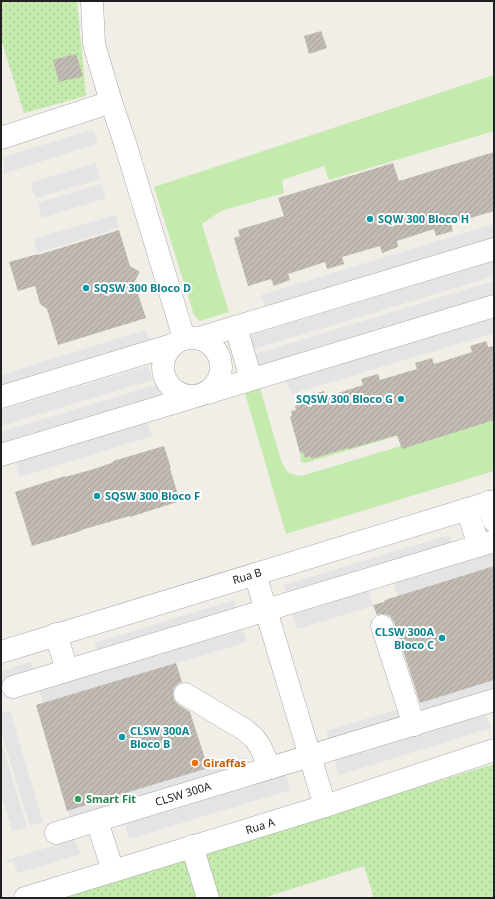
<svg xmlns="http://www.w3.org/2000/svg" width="495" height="899" font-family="'Noto Sans',sans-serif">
  <defs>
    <pattern id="grass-dots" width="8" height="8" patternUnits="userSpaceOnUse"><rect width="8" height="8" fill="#c5eaad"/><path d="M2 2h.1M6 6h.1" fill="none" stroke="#a9c895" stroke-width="1.8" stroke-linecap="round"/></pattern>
    <pattern id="building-hatch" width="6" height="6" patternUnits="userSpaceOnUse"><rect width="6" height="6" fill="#c1bbb3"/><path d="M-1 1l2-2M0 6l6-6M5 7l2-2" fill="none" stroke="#a6a09a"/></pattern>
  </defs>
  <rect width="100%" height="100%" fill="#f1eee7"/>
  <g fill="url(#grass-dots)">
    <polygon points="1,1 77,1 86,96 24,113 1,39"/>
    <polygon points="494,764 494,898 374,898 364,866 263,898 58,898"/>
  </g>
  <g fill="#c5eaad">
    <polygon points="494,75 494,131 329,180 324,166 282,180 284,193 221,211 202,224 229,312 200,321 194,315 154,187"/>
    <path d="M259,385L281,460C287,472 287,474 301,476L401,446L397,436L305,463L301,462L300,453L494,395V471L286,534L244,390Z"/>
  </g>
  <g fill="#e4e4e4">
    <polygon points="93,130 98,143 3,174 5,166 2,157"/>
    <polygon points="96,163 100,179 36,198 38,203 101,184 106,198 42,218 36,198 30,183"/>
    <polygon points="115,215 119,228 38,253 34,239"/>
    <polygon points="494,224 494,239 266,309 261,295"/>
    <polygon points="494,261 494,276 251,350 246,337"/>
    <polygon points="494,281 494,296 257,369 252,355"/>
    <polygon points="494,316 494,333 291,394 286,380"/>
    <polygon points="145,330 147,336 151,340 1,390 1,375"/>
    <polygon points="148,366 152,380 1,426 1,410"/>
    <polygon points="158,384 161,395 1,443 1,432"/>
    <polygon points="147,422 152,436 20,477 16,462"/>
    <polygon points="449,535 453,550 286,593 284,585"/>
    <polygon points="494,552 494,566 398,596 394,583"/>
    <polygon points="369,590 373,606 297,629 293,616 291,615"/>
    <polygon points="234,600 239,615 99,657 94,643"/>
    <polygon points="243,630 247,642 43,703 39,688"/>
    <polygon points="31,662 35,676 1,687 1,671"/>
    <polygon points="494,680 494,695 425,716 421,702"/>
    <polygon points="399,709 403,722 331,746 326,731"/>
    <polygon points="10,711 43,822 30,826 1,732 1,714"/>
    <polygon points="486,714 491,728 339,775 335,760"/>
    <polygon points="1,742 27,827 13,831 13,832 1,794"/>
    <polygon points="244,757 248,771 72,824 68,811"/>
    <polygon points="286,775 290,790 129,839 125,824"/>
    <polygon points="76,839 75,840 80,854 18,873 13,861 7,863 6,860"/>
  </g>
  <g fill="url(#building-hatch)">
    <polygon points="321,31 327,48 309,54 304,36"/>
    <polygon points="76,54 83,76 59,82 53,60"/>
    <polygon points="494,152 494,211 451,224 453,231 436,236 434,229 397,241 398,247 382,253 380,246 342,257 344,264 327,269 325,262 288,274 290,280 274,286 271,279 248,286 234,238 240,236 238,230 284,216 278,198 393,163 399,181"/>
    <polygon points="119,230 130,266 140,272 134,282 146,318 58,345 47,309 40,304 35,286 18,291 9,262 38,254 38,255"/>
    <polygon points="486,341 488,347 494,346 494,420 402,449 397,435 349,449 348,448 311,459 311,456 305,458 303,452 300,453 290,417 292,416 291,411 296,410 295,406 309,402 307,396 324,391 326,397 363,385 361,379 378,374 380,380 417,369 415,363 432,358 434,364 472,352 470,346"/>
    <polygon points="164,446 171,468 170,468 179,499 177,500 177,502 130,517 130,516 81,530 81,531 32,546 15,492 65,476 65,477 94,469 114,462 113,461"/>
    <polygon points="494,566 494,680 420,703 394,622 390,616 385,614 379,614 377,615 373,605 384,602 385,600"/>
    <polygon points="176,663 182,682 179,683 174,688 173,693 174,700 179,705 190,712 208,768 67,811 36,705"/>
  </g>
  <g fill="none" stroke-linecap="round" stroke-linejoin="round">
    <g stroke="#a7a7a7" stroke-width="23">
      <g id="minor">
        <polyline points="92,1 94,44 111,102 125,143 184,338"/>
        <polyline points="1,138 111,102"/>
        <polyline points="236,327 251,379"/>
        <circle cx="192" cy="367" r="29"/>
        <polyline points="199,338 494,249"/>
        <polyline points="207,393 494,306"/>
        <polyline points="1,397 172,345"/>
        <polyline points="1,455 193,397"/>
        <polyline points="488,502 494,521"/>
        <polyline points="467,509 479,546"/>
        <polyline points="255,574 325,806"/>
        <polyline points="382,626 414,725"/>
        <polyline points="56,634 67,670"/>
        <polyline points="1,652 494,501"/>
        <polyline points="13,687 494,541"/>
        <polyline points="185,694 245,730 254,738 260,746 270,768"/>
        <polyline points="97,821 113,871"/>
        <polyline points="56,833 494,700"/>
        <polyline points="192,846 208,898"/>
        <polyline points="25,898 325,806 494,750"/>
      </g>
    </g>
    <use href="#minor" stroke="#fff" stroke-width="22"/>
  </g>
  <g fill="#0f9aa8" stroke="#fff" stroke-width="1.5">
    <circle cx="370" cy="219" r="4"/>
    <circle cx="86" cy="288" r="4"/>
    <circle cx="401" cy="399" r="4"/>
    <circle cx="97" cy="496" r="4"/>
    <circle cx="442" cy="638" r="4"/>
    <circle cx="122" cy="737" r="4"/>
  </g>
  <circle fill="#e8710a" stroke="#fff" stroke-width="1.5" cx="195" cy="763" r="4"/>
  <circle fill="#2e9e5b" stroke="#fff" stroke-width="1.5" cx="78" cy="799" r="4"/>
  <g text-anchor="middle" stroke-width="4" stroke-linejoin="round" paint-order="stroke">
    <g font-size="11" font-weight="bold" fill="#0d838f" stroke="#fff" text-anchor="start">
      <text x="378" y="223">SQW 300 Bloco H</text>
      <text x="94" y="292">SQSW 300 Bloco D</text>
      <text x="393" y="403" text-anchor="end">SQSW 300 Bloco G</text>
      <text x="105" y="500">SQSW 300 Bloco F</text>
      <text x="434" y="636" text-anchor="end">CLSW 300A<tspan x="434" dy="13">Bloco C</tspan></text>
      <text x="130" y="735">CLSW 300A<tspan x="130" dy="13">Bloco B</tspan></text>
    </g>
    <g font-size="11" fill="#202020" stroke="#fff">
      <text transform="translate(247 576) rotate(-17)" y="4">Rua B</text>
      <text transform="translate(183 794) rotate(-17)" y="4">CLSW 300A</text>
      <text transform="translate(260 826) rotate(-17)" y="4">Rua A</text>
    </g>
    <g font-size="11" font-weight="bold" fill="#c56008" stroke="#fff" text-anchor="start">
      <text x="203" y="767">Giraffas</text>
    </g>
    <g font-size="11" font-weight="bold" fill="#27864d" stroke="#fff" text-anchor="start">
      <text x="86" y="803">Smart Fit</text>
    </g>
  </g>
  <rect width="495" height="899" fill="none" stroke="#202020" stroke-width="4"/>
</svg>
